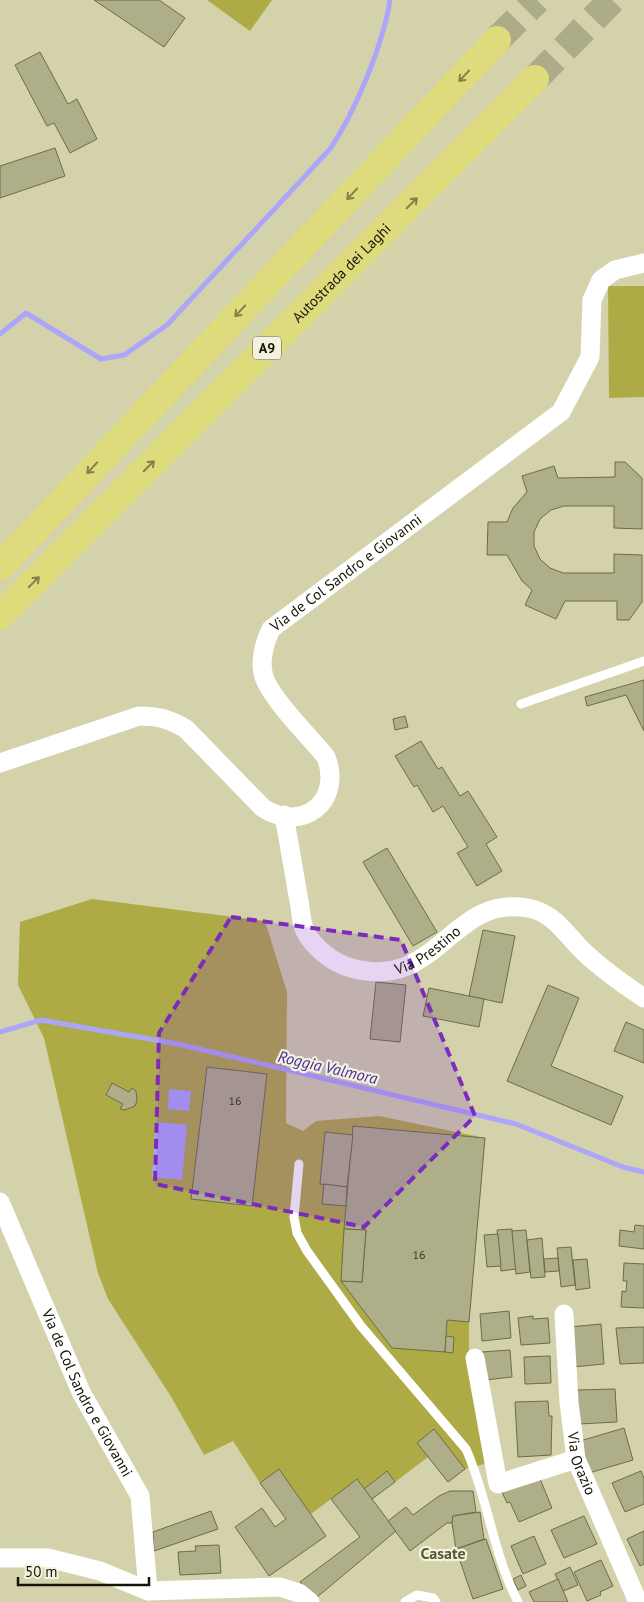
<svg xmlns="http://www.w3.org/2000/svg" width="644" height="1602" font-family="'PT Sans',sans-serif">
  <rect width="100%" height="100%" fill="#d3d2ab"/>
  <g fill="#aeab47">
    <polygon points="207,0 272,0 250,31"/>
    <polygon points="608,286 644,286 644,397 609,398"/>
    <polygon points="92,899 265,921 287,992 286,1123 303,1131 316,1121 379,1116 485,1138 469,1322 469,1362 488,1463 465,1469 448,1482 428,1457 395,1482 387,1471 364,1489 356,1480 311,1514 279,1470 260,1483 233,1441 204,1455 170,1395 108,1299 98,1273 44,1038 18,985 20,922"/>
  </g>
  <g fill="#aca6fa">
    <polygon points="169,1089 191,1091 189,1111 168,1109"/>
    <polygon points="156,1122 187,1125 182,1180 152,1177"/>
  </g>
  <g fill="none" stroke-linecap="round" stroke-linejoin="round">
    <g stroke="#aca6fa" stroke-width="5">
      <path d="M0,334L26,313L101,359L124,355L167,325L330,149C355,112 383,45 390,0"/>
      <polyline points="0,1032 41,1020 178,1044 516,1124 623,1167 644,1172"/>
    </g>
  </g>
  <g fill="#aeae88" stroke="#6c6c48">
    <polygon points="94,0 159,0 185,18 164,47"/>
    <polygon points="40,52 68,104 77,99 97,139 70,153 54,123 47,126 15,65"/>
    <polygon points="55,148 65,176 0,198 0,166"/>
    <polygon points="615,462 625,462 642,478 642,529 614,528 614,506 564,506 551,510 540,519 534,532 534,546 540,559 550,568 563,573 614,573 614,554 642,555 642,602 629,620 617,620 617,601 565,601 556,619 525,605 532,590 522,581 507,555 487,555 488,522 507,522 513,508 527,492 522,476 554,466 558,478 615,477"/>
    <polygon points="644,680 644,731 626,695 587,706 585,697"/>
    <polygon points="405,716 408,727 395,730 393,719"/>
    <polygon points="421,741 438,769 442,767 460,796 468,791 497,837 486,844 502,871 477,886 457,853 468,847 443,806 433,812 417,785 414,787 395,756"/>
    <polygon points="387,848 437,932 413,946 363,862"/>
    <polygon points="483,930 515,936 502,1003 469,996"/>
    <polygon points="376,982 406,985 400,1042 370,1039"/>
    <polygon points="548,985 579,998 551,1066 623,1096 611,1125 507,1081"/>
    <polygon points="429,988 484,999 479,1027 423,1016"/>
    <polygon points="626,1022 644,1030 644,1063 614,1051"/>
    <polygon points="207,1067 267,1074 252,1206 191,1199"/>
    <polygon points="112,1083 129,1092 132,1088 136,1091 137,1101 135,1106 125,1110 120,1109 123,1104 106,1095"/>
    <polygon points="353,1126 485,1138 469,1322 447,1320 445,1352 392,1348 341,1281 362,1282 366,1230 344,1229"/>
    <polygon points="325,1132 353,1135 347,1187 320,1184"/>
    <polygon points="324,1184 347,1187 346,1206 322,1204"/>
    <polygon points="635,1225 644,1226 644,1249 619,1246 620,1230 634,1232"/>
    <polygon points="344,1229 366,1230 362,1282 341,1281"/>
    <polygon points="512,1229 516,1269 501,1271 497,1230"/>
    <polygon points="526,1230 530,1272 516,1274 512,1231"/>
    <polygon points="498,1234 501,1266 487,1267 484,1235"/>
    <polygon points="542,1238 545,1277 531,1278 527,1240"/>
    <polygon points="571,1247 575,1285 561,1287 557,1248"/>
    <polygon points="558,1258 559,1271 545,1272 544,1259"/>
    <polygon points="587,1259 590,1288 576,1290 573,1260"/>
    <polygon points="624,1263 644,1264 644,1308 621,1307 622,1291 626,1292 627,1281 623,1281"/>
    <polygon points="509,1311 511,1338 482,1341 480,1314"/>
    <polygon points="533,1316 533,1319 548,1318 550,1343 521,1345 518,1318"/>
    <polygon points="601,1324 604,1364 573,1367 569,1327"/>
    <polygon points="644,1327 644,1363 620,1364 616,1328"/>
    <polygon points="446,1336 454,1337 453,1353 445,1352"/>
    <polygon points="510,1350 512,1377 485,1380 482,1352"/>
    <polygon points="550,1356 551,1383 525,1384 524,1357"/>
    <polygon points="615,1389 617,1422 579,1424 577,1390"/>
    <polygon points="548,1401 549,1416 552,1416 551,1455 518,1457 515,1402"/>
    <polygon points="624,1428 633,1460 589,1473 580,1441"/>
    <polygon points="434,1429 465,1469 448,1482 417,1443"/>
    <polygon points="279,1469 326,1536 269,1576 235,1527 262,1508 275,1527 286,1519 260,1483"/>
    <polygon points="387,1471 395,1482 372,1499 364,1489"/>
    <polygon points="641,1471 644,1478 644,1504 625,1512 612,1483"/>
    <polygon points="538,1474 552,1508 519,1522 510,1502 507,1503 501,1490"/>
    <polygon points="357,1479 396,1531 316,1598 300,1582 360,1537 331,1499"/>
    <polygon points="450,1491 473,1491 476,1512 453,1516 452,1523 447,1523 410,1551 388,1521 406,1507 413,1515 439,1496"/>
    <polygon points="211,1511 218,1529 154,1551 153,1532"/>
    <polygon points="480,1512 484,1539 456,1549 452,1523 453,1516"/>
    <polygon points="584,1516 597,1544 564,1558 551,1530"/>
    <polygon points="644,1531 644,1564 640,1566 627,1539"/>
    <polygon points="534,1536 546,1564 523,1574 511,1546"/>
    <polygon points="486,1539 503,1589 473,1599 456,1549"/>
    <polygon points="219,1545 221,1573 180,1575 178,1552 196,1551 195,1546"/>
    <polygon points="601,1560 613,1586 600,1592 601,1595 587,1601 574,1572"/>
    <polygon points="570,1567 578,1585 563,1591 555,1574"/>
    <polygon points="521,1575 526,1586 518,1590 513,1579"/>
    <polygon points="558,1579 568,1602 534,1602 529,1592"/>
  </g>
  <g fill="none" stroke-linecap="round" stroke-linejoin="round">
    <g stroke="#adac8a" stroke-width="28" stroke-dasharray="28 14" stroke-linecap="butt">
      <polyline points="497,40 537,0"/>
      <polyline points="535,79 612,0"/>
    </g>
    <g stroke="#fff" stroke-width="9">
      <polyline points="521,704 644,661"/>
      <path d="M299,1164L294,1217L297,1233L307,1251L361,1326L466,1449C488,1498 493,1554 518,1602"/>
      <polyline points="405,1602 417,1595 433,1598 436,1602"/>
    </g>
    <g stroke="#fff" stroke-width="19">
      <path id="s1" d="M0,763L139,716C157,716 170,719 186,729L263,808C302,833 343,802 326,757C310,737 272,700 264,677C259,660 264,644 271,629L561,412L590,357L592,300L601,280L615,270L644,263"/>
      <path id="s2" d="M284,815C289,844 294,873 299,901C301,910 301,923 305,931C314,948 333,963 351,968C439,992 450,894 528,908C555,913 566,935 584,952C602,969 623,984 644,998"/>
      <path id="s3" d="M0,1202L81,1392L140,1496L148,1591"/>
      <path id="s4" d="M564,1314L569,1402L576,1459L638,1602"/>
      <polyline points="475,1358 498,1484 576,1459"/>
      <polyline points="0,1558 48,1558 100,1571 148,1591 280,1587 299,1593 310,1602"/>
    </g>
    <g stroke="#dedb7c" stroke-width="28">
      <polyline points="0,567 497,40"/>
      <path id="s5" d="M0,616L535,79"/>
    </g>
  </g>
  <defs><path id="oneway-shaft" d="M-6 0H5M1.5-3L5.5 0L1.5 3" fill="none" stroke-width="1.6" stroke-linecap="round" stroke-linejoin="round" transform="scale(1.25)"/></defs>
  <g stroke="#848247">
    <use href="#oneway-shaft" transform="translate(464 76) rotate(133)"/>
    <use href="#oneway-shaft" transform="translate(352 194) rotate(133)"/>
    <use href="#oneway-shaft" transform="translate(412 203) rotate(-45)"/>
    <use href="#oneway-shaft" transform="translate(240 311) rotate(133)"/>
    <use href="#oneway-shaft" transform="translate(149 466) rotate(-45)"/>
    <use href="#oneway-shaft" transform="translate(92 468) rotate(133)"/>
    <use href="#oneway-shaft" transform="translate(34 582) rotate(-45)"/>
  </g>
  <path fill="#7b2cbf" fill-opacity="0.2" stroke="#7b2cbf" stroke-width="4" stroke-dasharray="10 6" stroke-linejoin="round" d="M231,917L401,940L475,1116L364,1227L155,1184L159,1033Z"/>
  <g text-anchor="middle" stroke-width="4.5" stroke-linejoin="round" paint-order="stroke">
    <g font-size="12" fill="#3b3b26">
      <text x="235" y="1105">16</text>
      <text x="419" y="1259">16</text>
    </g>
    <rect fill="#f2f2de" stroke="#575747" stroke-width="1" x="253" y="336.5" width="28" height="23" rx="4"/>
    <g font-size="14" font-weight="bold" fill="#151506">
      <text x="267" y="353">A9</text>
    </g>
    <g font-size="15" fill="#151506" stroke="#f2f2de">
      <text dy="5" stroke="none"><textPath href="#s5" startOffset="484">Autostrada dei Laghi</textPath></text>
      <text dy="5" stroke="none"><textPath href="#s1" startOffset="664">Via de Col Sandro e Giovanni</textPath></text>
      <text dy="5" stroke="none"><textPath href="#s2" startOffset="261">Via Prestino</textPath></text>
      <text dy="5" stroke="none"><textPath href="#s3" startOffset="210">Via de Col Sandro e Giovanni</textPath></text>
      <text dy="5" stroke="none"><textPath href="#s4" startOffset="151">Via Orazio</textPath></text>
    </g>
    <g font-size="16" font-style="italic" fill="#492ba2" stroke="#f2f2de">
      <text transform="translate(328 1067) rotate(13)" y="6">Roggia Valmora</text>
    </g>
    <g font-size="16" font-weight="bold" fill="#5a5936" stroke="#f2f2de">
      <text x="443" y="1559">Casate</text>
    </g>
  </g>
  <path d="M18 1577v8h131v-8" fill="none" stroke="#151506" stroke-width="2.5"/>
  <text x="25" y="1577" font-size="15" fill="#151506" stroke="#f2f2de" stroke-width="4" paint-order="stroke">50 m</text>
</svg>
